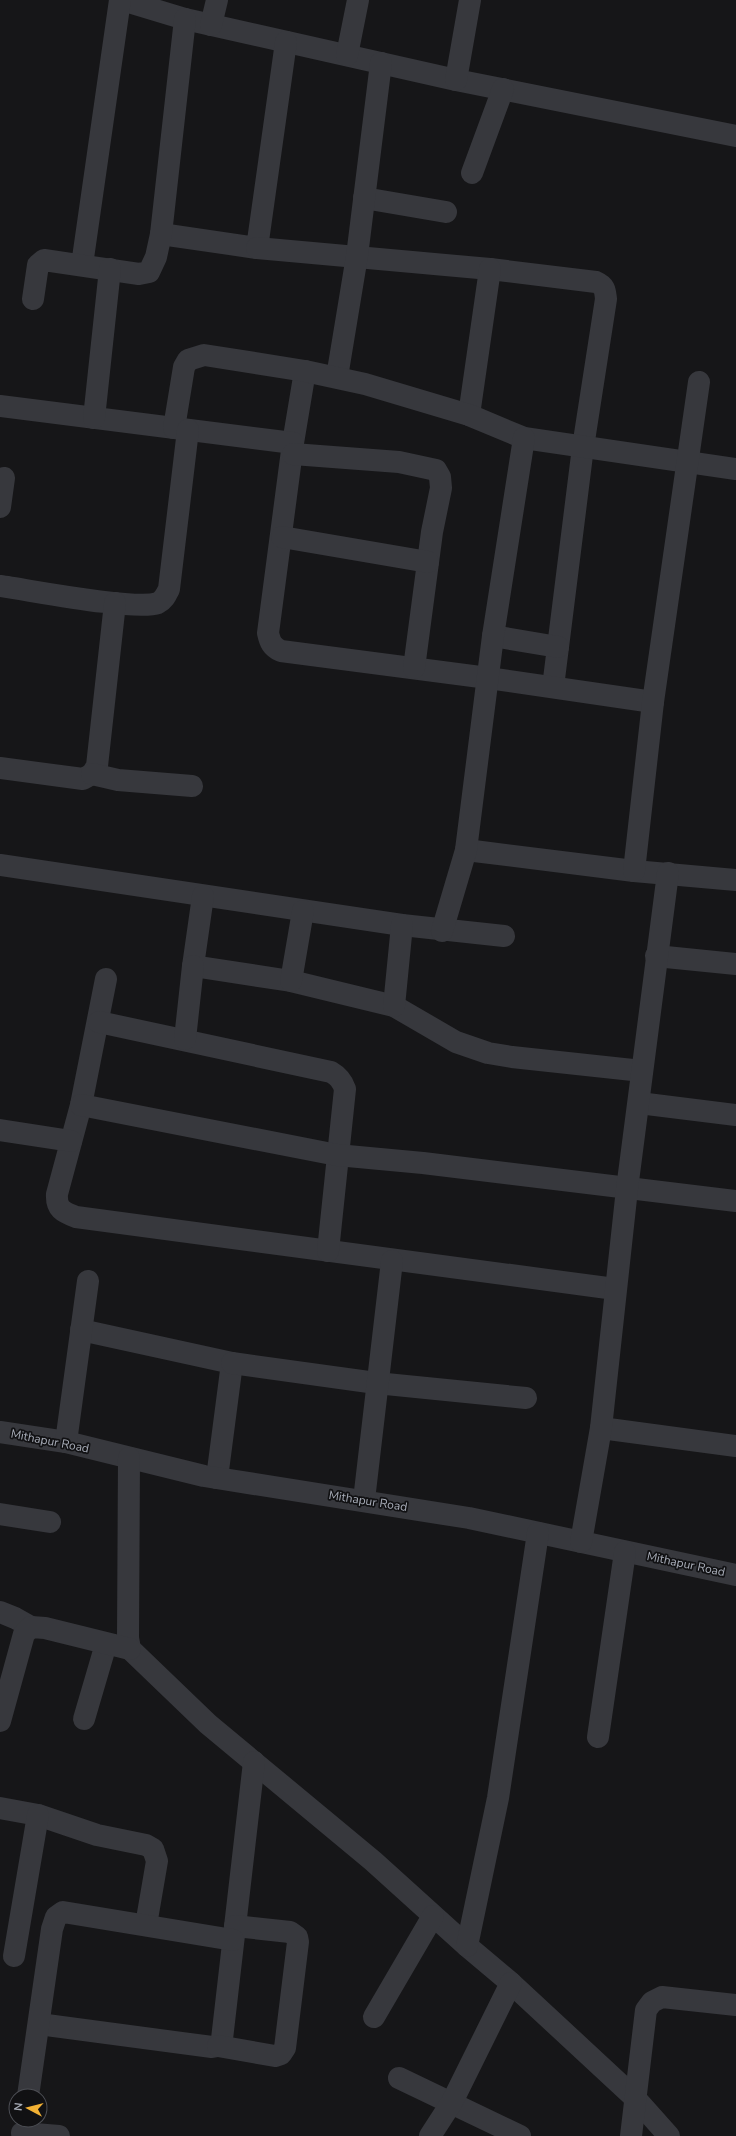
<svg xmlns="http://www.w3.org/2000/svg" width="736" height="2136" font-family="'Nunito Sans',sans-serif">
  <rect width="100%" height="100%" fill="#161618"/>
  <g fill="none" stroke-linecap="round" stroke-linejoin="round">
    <g stroke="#37383d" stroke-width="22">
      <polyline points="122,0 185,19 456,80 736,136"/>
      <polyline points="211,25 217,0"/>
      <polyline points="347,55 358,0"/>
      <polyline points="456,80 470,0"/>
      <polyline points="472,173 503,89"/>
      <polyline points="364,198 446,212"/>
      <polyline points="161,234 257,248 286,42"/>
      <path d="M257,248L490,269L596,282C605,286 605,290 606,299L583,447L553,687"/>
      <polyline points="82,265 120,0"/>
      <polyline points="33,299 38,265 44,260 139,274 149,272 156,257 161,234 185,19"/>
      <path d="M305,371L293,443L268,633C270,642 272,647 281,651L488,678L653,702"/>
      <polyline points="337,377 357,256 381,63"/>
      <polyline points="0,406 293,443"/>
      <polyline points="469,415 490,269"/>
      <polyline points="94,418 110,269"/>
      <polyline points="174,428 184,367 188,360 204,355 305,371 365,384 469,415 524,438 736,469"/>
      <polyline points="293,454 399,462 436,470 440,477 441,488 432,532 414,668"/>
      <polyline points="0,507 4,478"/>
      <polyline points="282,537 428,562"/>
      <path d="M0,586C30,590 135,611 158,603C164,600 166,595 169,589L188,430"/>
      <polyline points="493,636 558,647"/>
      <polyline points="0,768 83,779 92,774 97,766 115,603"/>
      <polyline points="92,774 118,780 192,786"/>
      <polyline points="466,850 634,871 736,880"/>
      <polyline points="0,865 402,925 504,936"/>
      <polyline points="634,871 653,702 699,382"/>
      <polyline points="203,896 193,966 291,981 394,1006 456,1042 488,1053 512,1057 642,1071"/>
      <polyline points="442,931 466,850 493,636 524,438"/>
      <polyline points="656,956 736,964"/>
      <path d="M106,979L81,1105L57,1194C56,1209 63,1212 76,1217L615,1289"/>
      <polyline points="291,981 303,911"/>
      <polyline points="394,1006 402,925"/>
      <path d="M99,1022L331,1072C338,1076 342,1080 345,1089L328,1251"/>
      <polyline points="185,1039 193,966"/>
      <polyline points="639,1103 736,1115"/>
      <polyline points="81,1105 337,1155 423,1163 736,1201"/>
      <polyline points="0,1130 71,1141"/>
      <polyline points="81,1330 232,1363 217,1478"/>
      <polyline points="232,1363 376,1383 526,1398"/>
      <polyline points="601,1428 736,1446"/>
      <polyline points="0,1432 66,1442 204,1476 469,1518 736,1575"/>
      <polyline points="66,1442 88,1281"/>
      <polyline points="129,1458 128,1638 130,1649 208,1724 373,1861 467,1946 511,1983 636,2099 669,2136"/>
      <polyline points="364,1500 392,1261"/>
      <polyline points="0,1514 50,1522"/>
      <polyline points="581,1542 601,1428 627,1189 668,873"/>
      <polyline points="0,1612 15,1618 31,1627"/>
      <polyline points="84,1719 106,1644"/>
      <polyline points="0,1721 24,1634 31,1627 45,1628 130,1649"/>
      <polyline points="598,1737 625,1552"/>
      <polyline points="0,1808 38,1815 97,1835 146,1845 153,1849 157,1861 146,1925"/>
      <polyline points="467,1946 498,1798 538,1533"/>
      <polyline points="14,1956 38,1815"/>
      <polyline points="374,2017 433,1916"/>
      <polyline points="39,2024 212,2047 218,2046 222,2039 254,1762"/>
      <polyline points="218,2046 275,2056 281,2054 285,2048 298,1942 297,1937 290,1932 235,1926"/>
      <polyline points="399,2078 520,2136"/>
      <polyline points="28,2096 52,1929 56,1917 63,1912 233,1940"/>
      <polyline points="22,2133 59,2136"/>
      <polyline points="430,2136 452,2102 511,1983"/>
      <polyline points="631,2136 646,2010 652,2002 662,1997 736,2005"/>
    </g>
  </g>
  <g text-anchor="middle" stroke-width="3.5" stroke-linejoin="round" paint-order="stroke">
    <g font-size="12" fill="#a8adb8" stroke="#111113">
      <text transform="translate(50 1441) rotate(11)" y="4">Mithapur Road</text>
      <text transform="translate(368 1501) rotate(9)" y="4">Mithapur Road</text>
      <text transform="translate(686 1564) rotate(12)" y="4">Mithapur Road</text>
    </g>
  </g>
  <g transform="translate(28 2108) rotate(277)"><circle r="19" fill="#111113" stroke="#4d4f55"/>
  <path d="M0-3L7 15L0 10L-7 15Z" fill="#f2b134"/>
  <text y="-6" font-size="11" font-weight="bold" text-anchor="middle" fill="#a8adb8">N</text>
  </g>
</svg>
